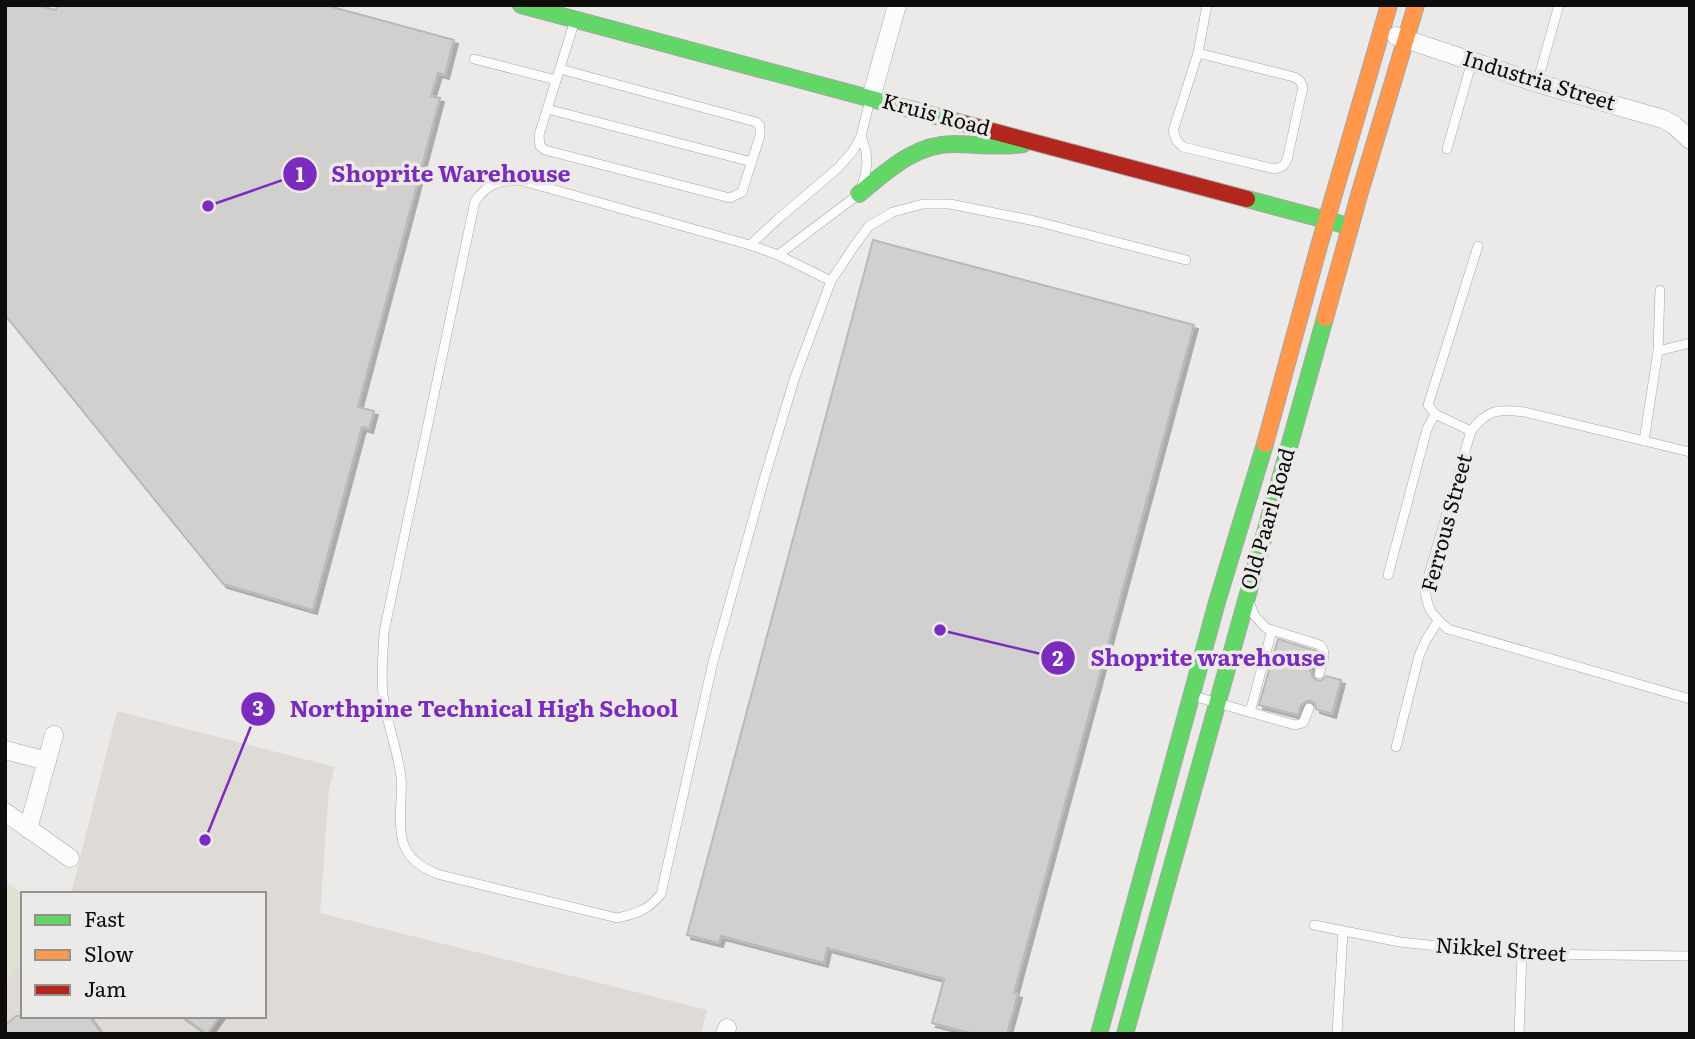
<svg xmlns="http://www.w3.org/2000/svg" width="1695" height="1039" font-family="Literata,serif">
  <defs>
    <filter id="shadow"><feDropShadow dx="4" dy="4" stdDeviation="0" flood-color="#0004"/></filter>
  </defs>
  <rect width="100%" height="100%" fill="#ebeae9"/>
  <polygon fill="#dedad6" points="117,711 335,767 329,788 320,913 707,1010 701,1034 5,1034 5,983 23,959 23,1016 264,1016 264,894 71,894"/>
  <polygon fill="#dee2d2" points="5,881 23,894 23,959 5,983"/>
  <g fill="#d1d0cf" stroke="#bab8b8" stroke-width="2" filter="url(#shadow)">
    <polygon points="5,5 36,5 56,10 58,5 325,5 454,40 445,75 438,73 431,96 440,98 358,407 374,411 369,429 362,427 313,610 223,584 5,315"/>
    <polygon points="873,240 1194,325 1014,993 1018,994 1007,1034 974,1034 932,1023 944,979 827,948 824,963 721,936 719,943 687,935"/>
    <polygon points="1278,639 1316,651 1310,671 1312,672 1312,676 1316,680 1321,681 1326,676 1341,680 1332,714 1316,709 1315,704 1311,701 1307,701 1301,705 1298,715 1259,705"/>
    <polygon points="16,1016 89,1016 102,1034 5,1034 5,1025"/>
    <polygon points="182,1016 220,1016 207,1034"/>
  </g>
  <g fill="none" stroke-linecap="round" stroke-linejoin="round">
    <g stroke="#a7a6a5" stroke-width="10">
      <g id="lane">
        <polyline points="1198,53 1294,77 1300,81 1303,87 1287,160 1283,166 1275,169 1183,147 1177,141 1173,131 1198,53 1207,5"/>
        <polyline points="474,59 556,80"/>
        <polyline points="560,69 756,122 760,126 760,136 742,192 730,198 545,150 540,146 539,135 575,20"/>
        <polyline points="1537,83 1559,5"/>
        <polyline points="547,109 752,162"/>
        <polyline points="1447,149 1472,61"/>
        <polyline points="750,245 778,219 838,168 853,151 861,136 870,100"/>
        <polyline points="778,255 859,194 865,176 867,163 866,151 861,136"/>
        <path d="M831,281L778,255L750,245L523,181C501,179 488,183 475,201L384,632C383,657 380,683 385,708C390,731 398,753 401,777C403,798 397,821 403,842C408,859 421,867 437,874L617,918C638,913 647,911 661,894L713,662L765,476L795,377L831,281L855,245L869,226L893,212L923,204H950L1035,221L1186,260"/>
        <polyline points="1658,351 1660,290"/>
        <polyline points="1471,431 1435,414 1428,405 1478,246"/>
        <polyline points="1644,441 1658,351 1690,343"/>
        <path d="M1690,452L1525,412C1498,409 1488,409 1471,431L1425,588C1427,610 1432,615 1448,629L1690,699"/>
        <polyline points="1388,575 1427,429 1435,414"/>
        <path d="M1250,604L1254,615L1266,628L1320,645C1328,653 1322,664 1319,674"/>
        <polyline points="1193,696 1295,725 1303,723 1309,708"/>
        <polyline points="1250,712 1272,630"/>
        <polyline points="1396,747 1419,656 1426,640 1438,621"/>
        <polyline points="1314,925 1400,942 1513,954 1690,956"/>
        <polyline points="1337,1034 1343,931"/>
        <polyline points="1519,1034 1522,954"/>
      </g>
    </g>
    <g stroke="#a7a6a5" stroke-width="19">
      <g id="street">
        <polyline points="1396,36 1537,83 1663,119 1674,125 1690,140"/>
        <polyline points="871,98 897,5"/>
        <polyline points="5,750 47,761"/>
        <polyline points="5,812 70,858"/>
        <polyline points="28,829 54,735"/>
        <polyline points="725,1034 727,1028"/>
      </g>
    </g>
    <g stroke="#a7a6a5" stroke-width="18">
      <g id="fast">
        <polyline points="521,5 958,122"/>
        <path d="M859,194C887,171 915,144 953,144C977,144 999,148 1023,144"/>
        <polyline points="1247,199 1341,224"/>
        <polyline points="1099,1034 1217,602 1265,444"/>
        <polyline points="1125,1034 1325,318"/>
      </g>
    </g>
    <g stroke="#a7a6a5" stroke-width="18">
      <g id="slow">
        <polyline points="1325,318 1360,192 1416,5"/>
        <polyline points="1265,444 1319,246 1389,5"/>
      </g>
    </g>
    <g stroke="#a7a6a5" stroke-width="18">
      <polyline id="jam" points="958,122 1247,199"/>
    </g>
    <use href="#lane" stroke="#fcfcfc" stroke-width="9"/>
    <use href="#street" stroke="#fcfcfc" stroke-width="18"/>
    <use href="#fast" stroke="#63d668" stroke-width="16"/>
    <use href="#slow" stroke="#ff974d" stroke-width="16"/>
    <use href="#jam" stroke="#b3261e" stroke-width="16"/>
  </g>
  <g text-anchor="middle" stroke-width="7" stroke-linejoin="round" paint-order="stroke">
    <g font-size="21" fill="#0e0d0c" stroke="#eceae8">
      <text transform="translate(1539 81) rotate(17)" y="7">Industria Street</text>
      <text transform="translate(936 115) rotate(15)" y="7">Kruis Road</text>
      <text transform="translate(1268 519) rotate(-74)" y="7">Old Paarl Road</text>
      <text transform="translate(1447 523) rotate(-75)" y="7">Ferrous Street</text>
      <text transform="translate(1501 950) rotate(4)" y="7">Nikkel Street</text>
    </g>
  </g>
  <path fill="none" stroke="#7b2cbf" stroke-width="2.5" d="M208 206L300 174M940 630L1058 658M205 840L258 709"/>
  <g fill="#7b2cbf" stroke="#eceae8" stroke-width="2.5">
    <circle cx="208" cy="206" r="7"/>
    <circle cx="940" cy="630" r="7"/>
    <circle cx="205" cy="840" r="7"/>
    <circle cx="300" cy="174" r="18"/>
    <circle cx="1058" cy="658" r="18"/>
    <circle cx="258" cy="709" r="18"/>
  </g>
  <g font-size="21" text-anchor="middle" font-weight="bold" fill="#fff">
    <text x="300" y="182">1</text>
    <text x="1058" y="666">2</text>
    <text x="258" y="716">3</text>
  </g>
  <g font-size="23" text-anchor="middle" font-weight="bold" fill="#7b2cbf" stroke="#eceae8" stroke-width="7" stroke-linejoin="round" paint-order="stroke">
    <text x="451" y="182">Shoprite Warehouse</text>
    <text x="1208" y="666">Shoprite warehouse</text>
    <text x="484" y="717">Northpine Technical High School</text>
  </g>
  <rect width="1695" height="1039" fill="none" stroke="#0e0d0c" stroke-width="14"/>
  <rect x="21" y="892" width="245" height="126" fill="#eceae8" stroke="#939290" stroke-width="2"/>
  <rect x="35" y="915" width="35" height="10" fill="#63d668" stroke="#939290" stroke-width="2"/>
  <text x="84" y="927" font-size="21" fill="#0e0d0c">Fast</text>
  <rect x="35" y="950" width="35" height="10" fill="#ff974d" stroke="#939290" stroke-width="2"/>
  <text x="84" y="962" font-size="21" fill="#0e0d0c">Slow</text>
  <rect x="35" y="985" width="35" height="10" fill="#b3261e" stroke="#939290" stroke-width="2"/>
  <text x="84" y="997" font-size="21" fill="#0e0d0c">Jam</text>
</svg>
